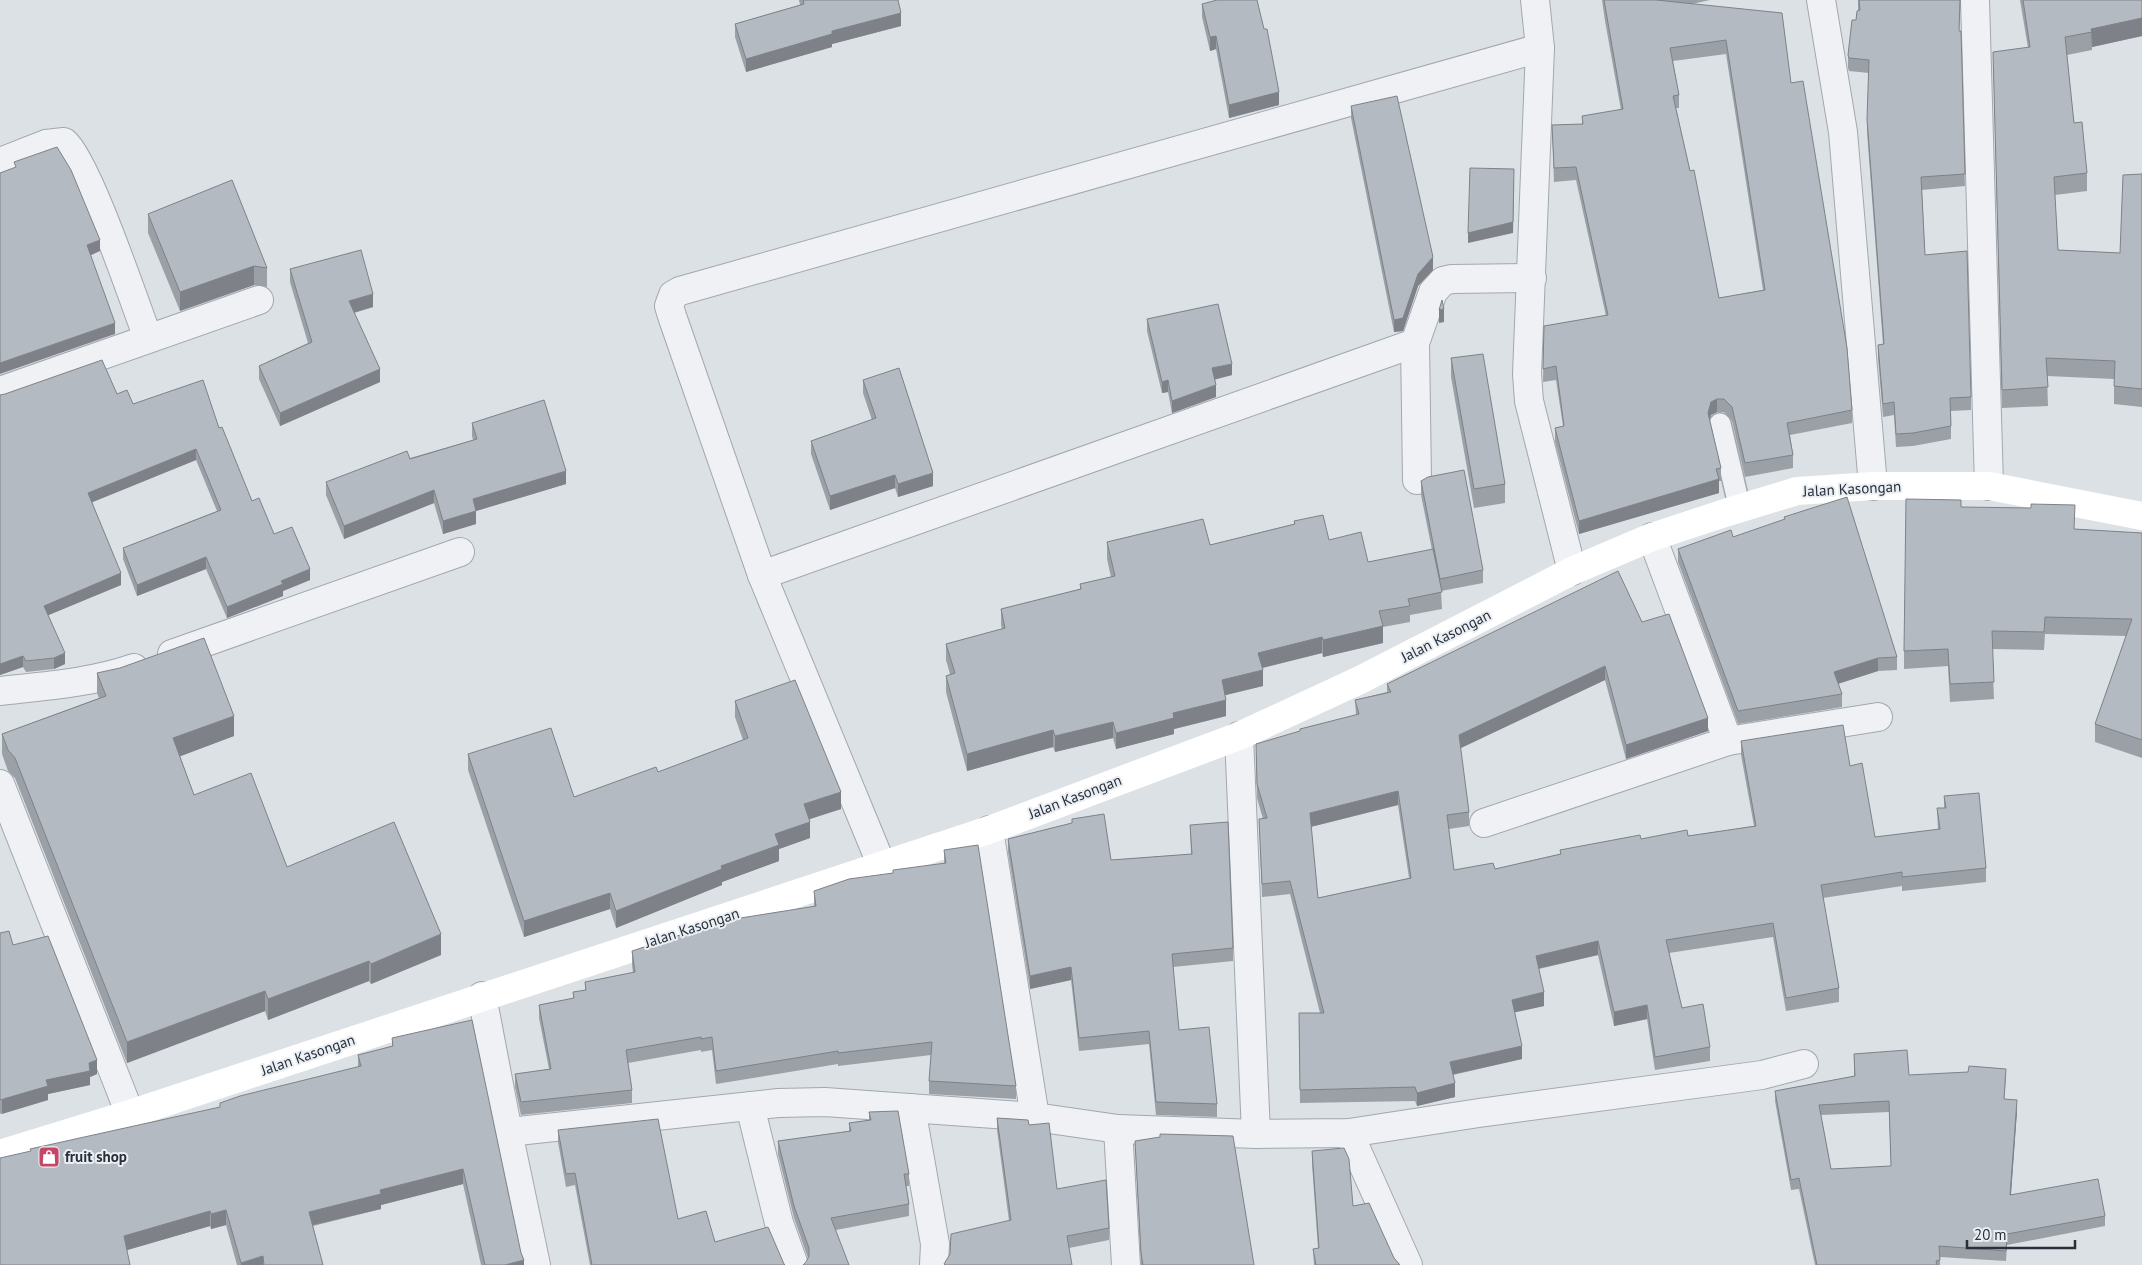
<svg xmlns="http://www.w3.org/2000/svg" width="2142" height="1265" font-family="'PT Sans',sans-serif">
  <rect width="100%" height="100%" fill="#dce1e6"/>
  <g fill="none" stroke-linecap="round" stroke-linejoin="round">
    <g stroke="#a2a8af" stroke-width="24">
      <polyline id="lane" points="1720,424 1740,509"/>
    </g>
    <g stroke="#a2a8af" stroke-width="30">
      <g id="street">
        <polyline points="1535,0 1540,48 1527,374 1529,401 1572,571"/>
        <polyline points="1821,0 1843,132 1873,486"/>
        <polyline points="1975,0 1989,486"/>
        <path d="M0,162L46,144L64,142C86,158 135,304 148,338"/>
        <polyline points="0,391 259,300"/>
        <polyline points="1417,480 1415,343 1433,292 1443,281 1452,279 1532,278"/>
        <polyline points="1652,537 1728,741"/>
        <polyline points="762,575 1415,343"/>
        <polyline points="172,654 460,552"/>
        <path d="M0,691C45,686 91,683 134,668"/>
        <polyline points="1239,736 1256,1134"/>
        <polyline points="0,784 130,1114"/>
        <polyline points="1484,823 1728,741 1878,717"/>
        <polyline points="989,830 1035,1117"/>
        <polyline points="882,866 762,575 672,316 669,306 673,295 680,291 1540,48"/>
        <polyline points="482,996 508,1132 536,1265"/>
        <polyline points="750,1106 779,1223 794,1265"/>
        <polyline points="911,1108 935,1244 934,1265"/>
        <polyline points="1118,1129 1126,1265"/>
        <polyline points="508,1132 778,1103 825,1102 1035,1117 1118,1129 1256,1134 1349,1133 1479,1113 1762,1075 1804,1064"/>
        <polyline points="1349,1133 1408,1265"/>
      </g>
    </g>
    <use href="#lane" stroke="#eff1f4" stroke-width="21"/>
    <use href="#street" stroke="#eff1f4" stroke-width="28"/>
    <polyline stroke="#fff" stroke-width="28" points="0,1154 130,1114 989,830 1239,736 1360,680 1572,571 1652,537 1728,512 1797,491 1873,486 1989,486 2142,516"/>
  </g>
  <g fill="#9ba0a7" fill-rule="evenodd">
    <polygon points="799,0 898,0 901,26 832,44 832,47 746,72 735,37 735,24 800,5"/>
    <path d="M1602,0H1710L1692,4L1791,83L1852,410V423L1790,435L1793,455V468L1745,477L1732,421L1724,412H1717L1711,415L1710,421L1721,468V481H1719V493L1579,534L1555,442V428L1563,426L1556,380L1543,382L1544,326L1606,316L1576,180L1554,182L1552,125L1582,124V116L1621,110L1605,21ZM1726,54L1763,290L1719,298L1690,171L1676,108H1679V95L1673,61Z"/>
    <polygon points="1858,0 1961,0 1959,31 1965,186 1922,190 1925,255 1971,397 1971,410 1951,411 1951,439 1913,446 1896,447 1894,415 1883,417 1878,358 1878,345 1883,344 1867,132 1869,73 1849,71 1848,68 1848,55 1858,10"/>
    <polygon points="2020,0 2142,0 2142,36 2092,47 2092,50 2067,55 2074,123 2087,173 2087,191 2055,195 2058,250 2120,253 2142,174 2142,407 2114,404 2114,379 2047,376 2048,406 2002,408 1993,52 2028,48"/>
    <polygon points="1202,4 1279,105 1229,118 1216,49 1210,51 1202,17"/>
    <polygon points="1351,106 1433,270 1418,286 1403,331 1394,332 1351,118"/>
    <polygon points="148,214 267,268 267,287 254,285 180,311 148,233"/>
    <polygon points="290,269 373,307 354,313 380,382 280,426 259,379 259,366 308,343 290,282"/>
    <polygon points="1147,319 1232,375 1214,380 1216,397 1172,413 1168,392 1162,393 1147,331"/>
    <polygon points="1451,358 1505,484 1505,503 1474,508 1451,377"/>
    <polygon points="863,380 933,486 898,497 895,488 830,510 811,454 811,441 872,420 863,393"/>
    <polygon points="117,394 133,404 219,428 252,501 274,534 310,580 283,591 283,596 227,618 206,569 137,596 123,559 123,548 217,511 196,460 92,502 121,585 48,615 65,664 54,669 26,672 23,667 0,675 0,395"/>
    <polygon points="472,423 566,484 476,511 476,524 443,534 434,503 344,539 326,495 326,482 473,440 472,436"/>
    <polygon points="1421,481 1483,570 1483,583 1441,591 1442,609 1410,615 1410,622 1383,627 1383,643 1323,657 1322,653 1262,668 1263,686 1225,695 1226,716 1174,729 1174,734 1116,749 1113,738 1055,752 1053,747 967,771 946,692 946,676 950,674 946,660 946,644 1002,629 1001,625 1001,609 1080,589 1080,584 1111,577 1107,559 1107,542 1210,545 1294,524 1294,521 1329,540 1368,562 1432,550 1421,495"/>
    <polygon points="1961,507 2075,529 2142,533 2142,758 2095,742 2095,724 2126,636 2045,634 2044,650 1992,649 1994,699 1950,702 1948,666 1904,669 1904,651"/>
    <polygon points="1784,517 1897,657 1897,670 1878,671 1838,684 1842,694 1842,707 1738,724 1678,562 1678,549 1733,537 1784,520"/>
    <path d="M1642,622L1708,731L1626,759L1605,680L1460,748L1469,812V826L1449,829L1454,870L1495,869L1560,854V850L1641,839L1688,836L1754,826L1741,755V741L1850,766L1875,837L1938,830L1937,808H1944V796L1986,868V882L1902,891V886L1823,898L1839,988V1002L1786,1011L1773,937L1669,953L1682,1008L1710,1047V1061L1655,1070L1647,1019L1614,1026L1598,955L1539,969L1544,1006L1514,1012L1522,1059L1453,1075L1455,1097L1417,1106L1415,1101L1300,1103L1299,1013H1320L1290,894L1262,897L1259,819H1263L1257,798L1256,744L1300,731V729L1356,715L1355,700L1387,692V684ZM1398,805L1409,878L1318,898L1311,827Z"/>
    <polygon points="97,673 234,736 180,756 194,795 287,867 441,955 371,984 369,981 268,1020 265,1011 127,1063 15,778 8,771 2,754 2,734 99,698 97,693"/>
    <polygon points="735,701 841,809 809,819 810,838 779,849 779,861 722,882 722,885 616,928 610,909 524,937 468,770 468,754 574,797 658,772 743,740 735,717"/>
    <polygon points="1072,819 1111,860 1191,854 1190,825 1233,948 1233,961 1173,967 1179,1030 1217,1104 1217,1117 1156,1115 1149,1044 1079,1051 1071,980 1030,989 1008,852 1008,839 1072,823"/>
    <polygon points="944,850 1016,1086 1016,1099 929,1094 929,1081 931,1055 838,1066 838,1064 716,1084 712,1050 701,1052 701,1050 628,1063 632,1090 632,1103 521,1115 515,1087 515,1074 549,1069 539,1018 539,1005 573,998 573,992 585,990 585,982 633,973 632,965 632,951 814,906 814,891 893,873 944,863"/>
    <polygon points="0,933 13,945 97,1074 90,1077 90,1085 48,1094 48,1100 0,1114"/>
    <polygon points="392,1038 521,1253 524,1265 481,1265 463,1184 381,1205 381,1209 313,1226 323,1265 237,1265 226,1225 211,1229 210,1226 127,1250 0,1265 220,1107 220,1103 358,1067 358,1055 392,1046"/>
    <path d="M1854,1054L1909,1075L2006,1079L2004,1099L2017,1111L2011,1195L2105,1216V1226L2007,1245L2006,1261L1940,1257V1265H1815L1799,1189L1791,1190L1775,1101V1091L1854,1076ZM1889,1112L1891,1166L1831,1169L1821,1115Z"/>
    <polygon points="869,1112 909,1174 909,1186 906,1186 909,1204 909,1216 836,1230 806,1262 808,1258 794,1218 778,1154 778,1141 849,1131 849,1123 869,1120"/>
    <polygon points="997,1118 1029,1125 1057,1189 1109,1228 1109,1240 1069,1248 1009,1221 997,1130"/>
    <polygon points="558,1130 678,1219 715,1242 785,1265 590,1265 575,1185 566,1187 558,1142"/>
    <polygon points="1135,1141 1254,1265 1141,1265"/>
    <polygon points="1312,1151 1353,1206 1394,1258 1400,1265 1314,1265 1313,1249 1318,1248 1312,1164"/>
  </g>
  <g fill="#7e8288">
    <polygon points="901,13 901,26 832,44 832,47 746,72 746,59 832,31"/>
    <polygon points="2142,18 2142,36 2092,47 2091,29"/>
    <polygon points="1216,36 1216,49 1210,51 1210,37"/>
    <polygon points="1279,92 1279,105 1229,118 1229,105"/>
    <polygon points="1514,180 1513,233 1468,243 1468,233"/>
    <polygon points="100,240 100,251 87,257 87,245"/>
    <polygon points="1433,257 1433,270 1418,286 1403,331 1394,332 1394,320 1418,274"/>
    <polygon points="254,266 254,285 180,311 180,292"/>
    <polygon points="373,294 373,307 349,314 349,301"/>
    <polygon points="1444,309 1444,322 1439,323 1439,310"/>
    <polygon points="115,323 115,334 0,374 0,363"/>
    <polygon points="1232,364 1232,375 1212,380 1212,368"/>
    <polygon points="380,369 380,382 280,426 280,413"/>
    <polygon points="1168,380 1168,392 1162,393 1162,382"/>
    <polygon points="1216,385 1216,397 1172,413 1172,401"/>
    <polygon points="1717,399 1717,412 1711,415 1708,426 1708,413 1711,402"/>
    <polygon points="196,449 196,460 88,504 88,493"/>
    <polygon points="566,471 566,484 476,511 476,524 443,534 443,521 473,499"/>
    <polygon points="933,473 933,486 898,497 898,484"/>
    <polygon points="895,475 895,488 830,510 830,496"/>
    <polygon points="1719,479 1719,493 1579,534 1579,521"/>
    <polygon points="434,490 434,503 344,539 344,526"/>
    <polygon points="206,557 206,569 137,596 137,585"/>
    <polygon points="310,569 310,580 283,591 283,596 227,618 227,607 281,581"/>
    <polygon points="121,573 121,585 44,617 44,606"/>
    <polygon points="1383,626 1383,643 1323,657 1323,640"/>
    <polygon points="1322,637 1322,653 1258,669 1258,653"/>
    <polygon points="65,653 65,664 54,669 54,658"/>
    <polygon points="23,656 23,667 0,675 0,664"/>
    <polygon points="1878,658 1878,671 1834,685 1834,672"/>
    <polygon points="1605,666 1605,680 1459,749 1459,735"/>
    <polygon points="1263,670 1263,686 1222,696 1222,680"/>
    <polygon points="1226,700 1226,716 1174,729 1174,734 1116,749 1116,733 1173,713"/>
    <polygon points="234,716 234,736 173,759 173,738"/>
    <polygon points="1708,718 1708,731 1626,759 1626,745"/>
    <polygon points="1113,722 1113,738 1055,752 1055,736"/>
    <polygon points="1053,730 1053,747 967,771 967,754"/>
    <polygon points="1398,791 1398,805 1310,827 1310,813"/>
    <polygon points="841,792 841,809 804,821 804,804"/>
    <polygon points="810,822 810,838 779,849 779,861 722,882 722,885 616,928 616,911 775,834"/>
    <polygon points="610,893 610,909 524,937 524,921"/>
    <polygon points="441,934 441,955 371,984 371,964"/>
    <polygon points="1598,941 1598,955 1536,969 1536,956"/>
    <polygon points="369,961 369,981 268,1020 268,999"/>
    <polygon points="1071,967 1071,980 1030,989 1030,976"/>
    <polygon points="265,991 265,1011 127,1063 127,1042"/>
    <polygon points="1544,992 1544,1006 1512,1013 1512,1000"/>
    <polygon points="1647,1005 1647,1019 1614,1026 1614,1012"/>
    <polygon points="1522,1046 1522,1059 1450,1075 1450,1062"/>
    <polygon points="97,1060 97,1074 90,1077 90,1085 48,1094 48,1100 2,1114 2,1100 46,1080"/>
    <polygon points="1455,1083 1455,1097 1417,1106 1417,1093"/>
    <polygon points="2017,1100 2017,1111 2010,1206 2010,1195"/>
    <polygon points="463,1169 463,1184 381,1205 381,1209 309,1226 309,1212 380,1190"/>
    <polygon points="226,1210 226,1225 211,1229 211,1214"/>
    <polygon points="210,1211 210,1226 124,1251 124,1236"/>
    <polygon points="263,1256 263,1265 241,1265 241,1263"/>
    <polygon points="524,1260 524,1265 505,1265"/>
  </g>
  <g fill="#b4bac2" stroke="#7e8288" fill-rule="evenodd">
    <polygon points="803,0 898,0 901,13 832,31 832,34 746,59 735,24 804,4"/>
    <polygon points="1217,0 1257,0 1264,29 1267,29 1279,92 1229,105 1216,36 1210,37 1202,4"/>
    <path d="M1604,0H1656L1782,13L1791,83L1803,81L1847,348L1852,410L1787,423L1793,455L1745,463L1732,407L1724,399H1717L1711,402L1708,413L1721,468L1716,469L1719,479L1579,521L1555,428L1564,426L1556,366L1543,369L1544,326L1608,315L1576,167L1554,168L1552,125L1583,124L1582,116L1623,109ZM1726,40L1765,290L1719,298L1694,170L1690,171L1673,96L1679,95L1670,48Z"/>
    <polygon points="1859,0 1960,0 1959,31 1961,31 1965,174 1921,177 1925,255 1967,251 1971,397 1950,398 1951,426 1913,433 1896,434 1894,402 1883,404 1878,345 1884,344 1867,119 1869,60 1849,58 1848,55 1852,20 1856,20 1857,11 1860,10"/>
    <polygon points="2023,0 2142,0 2142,18 2091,29 2092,32 2065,37 2074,123 2082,122 2087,173 2054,177 2058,250 2120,253 2123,175 2142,174 2142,389 2114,386 2115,361 2046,358 2048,387 2002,390 1993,52 2030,47"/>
    <polygon points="1397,96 1433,257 1418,274 1403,318 1394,320 1351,106"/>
    <polygon points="57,147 71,170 100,240 87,245 115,323 0,363 0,173 16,167 14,162"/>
    <polygon points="1470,168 1514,169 1513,222 1468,233"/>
    <polygon points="232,180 267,268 254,266 180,292 148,214"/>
    <polygon points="361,250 373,294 349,301 380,369 280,413 259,366 312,342 290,269"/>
    <polygon points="1442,300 1444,309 1439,310"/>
    <polygon points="1218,304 1232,364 1212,368 1216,385 1172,401 1168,380 1162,382 1147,319"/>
    <polygon points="1483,354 1505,484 1474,489 1451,358"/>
    <polygon points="102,360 117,394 127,390 133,404 203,380 219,428 222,427 252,501 259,498 274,534 292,527 310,569 281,581 283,584 227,607 206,557 137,585 123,548 221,510 196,449 88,493 121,573 44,606 65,653 54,658 26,661 23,656 0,664 0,395 5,394"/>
    <polygon points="899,368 933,473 898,484 895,475 830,496 811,441 876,418 863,380"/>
    <polygon points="544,400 566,471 473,499 476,511 443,521 434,490 344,526 326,482 407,451 410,459 477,439 472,423"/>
    <polygon points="1464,470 1483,570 1440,579 1421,481 1428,477"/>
    <polygon points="1847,497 1897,657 1878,658 1834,672 1842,694 1738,711 1678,549 1731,530 1733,537 1785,519 1784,517"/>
    <polygon points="1906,499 1961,500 1961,507 2031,508 2031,504 2075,505 2074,529 2142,533 2142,740 2095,724 2132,619 2045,617 2044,632 1992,631 1994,682 1950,684 1948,649 1904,651"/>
    <polygon points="1323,515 1329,540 1361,532 1368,562 1433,549 1442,592 1408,599 1410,606 1379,611 1383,626 1323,640 1322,637 1258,653 1263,670 1222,680 1226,700 1173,713 1174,718 1116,733 1113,722 1055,736 1053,730 967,754 946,676 955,673 946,644 1005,628 1001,609 1081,589 1080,584 1115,576 1107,542 1203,519 1210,545 1295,524 1294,521"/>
    <path d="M1618,571L1642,622L1669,614L1708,718L1626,745L1605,666L1459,735L1469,812L1447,815L1454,870L1493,863L1495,869L1561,854L1560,850L1640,835L1641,839L1687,830L1688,836L1756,826L1741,741L1843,725L1850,766L1862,763L1875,837L1940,829L1937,808H1946L1944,796L1979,793L1986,868L1902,877V872L1821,885L1839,988L1786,998L1773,923L1666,940L1682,1008L1703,1004L1710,1047L1655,1057L1647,1005L1614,1012L1598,941L1536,956L1544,992L1512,1000L1522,1046L1450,1062L1455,1083L1417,1093L1415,1087L1300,1090L1299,1013H1324L1290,881L1262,884L1259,819L1267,818L1257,784L1256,744L1300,731V729L1359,714L1355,700L1391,692L1387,684ZM1398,791L1411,878L1318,898L1310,813Z"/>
    <polygon points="204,638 234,716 173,738 194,795 251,773 287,867 394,822 441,934 371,964 369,961 268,999 265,991 127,1042 15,758 8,750 2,734 106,696 97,673 120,668"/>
    <polygon points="795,680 841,792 804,804 810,822 775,834 779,845 721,866 722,869 616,911 610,893 524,921 468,754 551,728 574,797 656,767 658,772 748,738 735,701"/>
    <polygon points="1104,814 1111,860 1192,854 1190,825 1228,822 1233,948 1172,954 1179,1030 1209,1027 1217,1104 1156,1102 1149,1031 1079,1038 1071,967 1030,976 1008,839 1072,823 1072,819"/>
    <polygon points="978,845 1016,1086 929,1081 932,1042 838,1053 838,1051 716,1071 712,1037 701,1039 701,1037 626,1050 632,1090 521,1102 515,1074 551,1069 539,1005 574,998 573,992 586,990 585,982 635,972 632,951 722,921 816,906 814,891 849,879 893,873 893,870 946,863 944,850"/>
    <polygon points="9,931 13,945 48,936 97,1060 89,1063 90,1071 46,1080 48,1086 0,1100 0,933"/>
    <polygon points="472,1020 521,1253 524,1260 505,1265 485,1265 463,1169 380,1190 381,1194 309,1212 323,1265 264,1265 263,1256 241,1263 226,1210 211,1214 210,1211 124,1236 130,1265 0,1265 0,1158 31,1151 30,1149 220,1107 220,1103 240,1096 361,1066 358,1055 393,1046 392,1038"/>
    <path d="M1907,1050L1909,1075L1968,1072L1969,1066L2006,1069L2004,1099L2017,1100L2010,1195L2098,1179L2105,1216L2007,1234L2006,1251L1939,1246L1940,1260L1936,1261L1937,1265H1817L1799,1178L1791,1180L1775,1091L1855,1076L1854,1054ZM1889,1101L1891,1166L1831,1169L1819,1105Z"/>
    <polygon points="898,1111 909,1174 904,1174 909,1204 831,1218 849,1265 803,1265 806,1262 809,1256 809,1248 794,1206 778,1141 851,1131 849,1123 871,1120 869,1112"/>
    <polygon points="997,1118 1028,1120 1029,1125 1049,1123 1057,1189 1106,1180 1109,1228 1067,1236 1072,1265 945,1265 944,1264 950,1254 951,1234 1011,1220"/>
    <polygon points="658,1119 678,1219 706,1211 715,1242 768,1227 784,1264 785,1265 592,1265 575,1173 566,1174 558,1130"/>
    <polygon points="1160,1134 1233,1136 1254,1265 1143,1265 1141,1253 1135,1141 1160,1137"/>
    <polygon points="1344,1148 1349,1159 1353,1206 1369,1203 1394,1258 1400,1265 1316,1265 1313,1249 1319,1248 1312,1151"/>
  </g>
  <defs>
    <g id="shop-square" transform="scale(1.125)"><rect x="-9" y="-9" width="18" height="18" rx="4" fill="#c64665" stroke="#ebeff3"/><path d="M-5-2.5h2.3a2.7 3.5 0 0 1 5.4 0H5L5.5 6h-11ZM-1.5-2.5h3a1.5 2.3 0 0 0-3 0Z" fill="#fff"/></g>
  </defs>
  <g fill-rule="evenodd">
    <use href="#shop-square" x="49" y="1157"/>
  </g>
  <g text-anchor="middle" stroke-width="4" stroke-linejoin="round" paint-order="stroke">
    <g font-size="15" fill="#27303b" stroke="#ebeff3">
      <text transform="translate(1852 489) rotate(-3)" y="5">Jalan Kasongan</text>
      <text transform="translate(1446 636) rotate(-27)" y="5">Jalan Kasongan</text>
      <text transform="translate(1075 797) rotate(-21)" y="5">Jalan Kasongan</text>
      <text transform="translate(692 928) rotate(-18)" y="5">Jalan Kasongan</text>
      <text transform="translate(308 1055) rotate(-19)" y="5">Jalan Kasongan</text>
    </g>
    <g font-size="15" font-weight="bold" fill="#27303b" stroke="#ebeff3" text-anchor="start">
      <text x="65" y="1162">fruit shop</text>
    </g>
  </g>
  <path d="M1967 1240v8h108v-8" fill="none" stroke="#27303b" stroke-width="2.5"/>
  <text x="1974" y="1240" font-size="15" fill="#27303b" stroke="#ebeff3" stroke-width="4" paint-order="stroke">20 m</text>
</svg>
